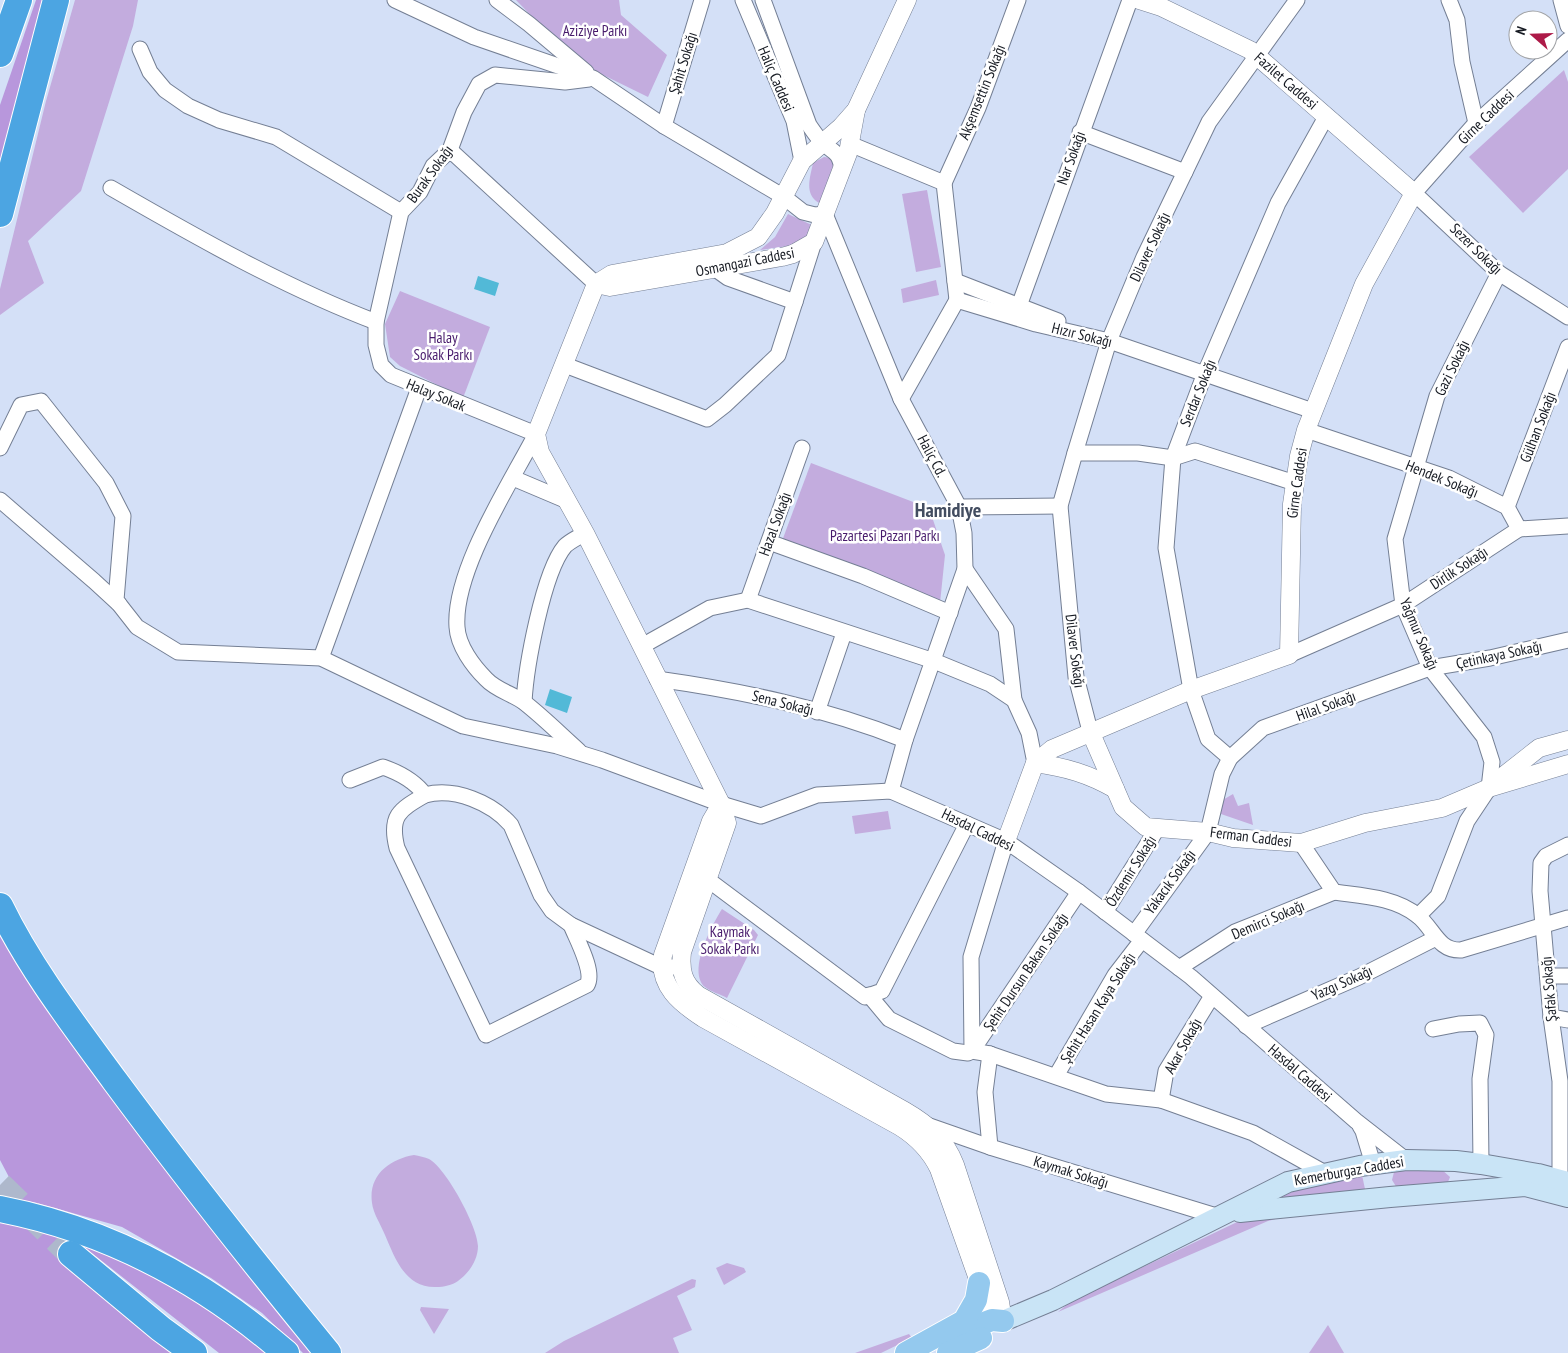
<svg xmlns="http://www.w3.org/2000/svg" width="1568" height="1353" font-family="'PT Sans Narrow',sans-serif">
  <rect width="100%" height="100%" fill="#d4e0f7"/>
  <g fill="#c3acde">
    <polygon points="75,0 138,0 133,26 81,191 28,241 44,283 0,315 0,289 46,101"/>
    <polygon points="516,0 619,0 621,15 667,55 648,97 595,71 544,29"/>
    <polygon points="1564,70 1568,82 1568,169 1523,213 1469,157"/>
    <path d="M824,157L831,158L838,168L824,201L819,203C804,194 810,178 813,163Z"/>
    <polygon points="927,190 941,267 916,272 902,194"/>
    <polygon points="788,214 816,227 802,244 760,250 775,237"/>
    <polygon points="936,280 939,295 903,303 901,289"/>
    <polygon points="400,291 490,327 463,398 400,366 390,357 385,324"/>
    <polygon points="811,463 929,508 945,555 940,603 782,541"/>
    <polygon points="1233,794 1238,806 1249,803 1253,825 1221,814 1221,801"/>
    <polygon points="888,811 891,829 855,834 852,816"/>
    <path d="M722,909L754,930L758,935L727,998C720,994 711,992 705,987C687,971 712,925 722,909Z"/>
    <path d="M414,1155C419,1156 425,1157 429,1159C446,1168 478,1227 478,1246C478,1260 469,1273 458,1281C452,1285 444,1287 436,1287C405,1288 395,1258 385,1235C381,1225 373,1213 372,1203C368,1175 390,1159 414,1155Z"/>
    <polygon points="1441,1169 1450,1177 1448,1182 1397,1188 1392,1180 1394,1172 1397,1171"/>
    <polygon points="1362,1175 1365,1189 1261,1201 1267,1196"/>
    <polygon points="1290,1215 1268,1221 1058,1312 1070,1302 1235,1223 1247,1218"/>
    <polygon points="727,1263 744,1268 746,1272 724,1285 716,1268"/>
    <polygon points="692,1279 696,1280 695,1287 677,1296 692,1330 673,1338 679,1353 545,1353 564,1341"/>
    <polygon points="421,1307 449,1309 434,1334 420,1310"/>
    <polygon points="1328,1325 1344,1353 1309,1353"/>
    <polygon points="909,1334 912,1338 881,1353 855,1353"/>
  </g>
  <g fill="#b897dc">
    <polygon points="36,0 45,0 0,163 0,105"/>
    <polygon points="0,923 318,1353 303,1353 262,1313 211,1278 122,1227 37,1203 0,1196 0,1189 10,1179 0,1160"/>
    <polygon points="0,1221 67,1234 185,1286 276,1353 219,1353 79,1243 65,1258 178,1353 0,1353"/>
  </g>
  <g fill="#52b9d7">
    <polygon points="478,276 499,283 495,296 474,289"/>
    <polygon points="550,689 572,697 567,713 545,705"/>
  </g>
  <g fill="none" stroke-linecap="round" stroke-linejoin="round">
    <polyline stroke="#aeb8cc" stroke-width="26" stroke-dasharray="26 13" stroke-linecap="butt" points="0,1185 71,1254"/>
    <g stroke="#747f94" stroke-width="17">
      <g id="minor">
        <polyline points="395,0 474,37 593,78 664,126 784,197 803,212 815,215 825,214 901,399 959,507 964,533 965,569 905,740 891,791"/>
        <polyline points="497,0 529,24 586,72"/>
        <polyline points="743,0 794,121 802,161"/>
        <path d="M763,0L809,125C813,131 817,137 822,142C833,153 839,150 842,169"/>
        <polyline points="1449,0 1457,20 1462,62 1476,123"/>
        <polyline points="1561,0 1568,26"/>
        <polyline points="1568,40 1476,123 1414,193 1499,273 1568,317"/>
        <polyline points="140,49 150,72 165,90 188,106 219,120 276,137 401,212"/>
        <polyline points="664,126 702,0"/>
        <polyline points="1080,132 1185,172"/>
        <polyline points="850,144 944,183 957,300"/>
        <polyline points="450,150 596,284"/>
        <polyline points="944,183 978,108 1018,0"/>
        <path d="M111,188C196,237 284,287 376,322"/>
        <polyline points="714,268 728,278 795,302"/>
        <polyline points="955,281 1058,321"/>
        <polyline points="1015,317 1130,0"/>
        <polyline points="565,365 707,419 725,405 778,355 814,242"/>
        <polyline points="901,399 957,300 1036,324 1109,341 1313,411"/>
        <polyline points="1306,430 1449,478 1507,507 1519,529 1568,526"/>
        <polyline points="0,448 21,405 41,401 106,483 123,516 116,600 119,604"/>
        <polyline points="1075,453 1138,453 1173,458 1195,451 1295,483"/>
        <polyline points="513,478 565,500"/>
        <polyline points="0,500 94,581 119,604 137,627 178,652 321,658 463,726 557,746 602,760 721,804 761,816 817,795 891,791 1006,841 1079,892 1191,977 1356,1121 1406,1160"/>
        <polyline points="959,507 1060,506"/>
        <polyline points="1507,507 1568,347"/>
        <polyline points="769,542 863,576 950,613"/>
        <polyline points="965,569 1006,629 1014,700"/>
        <polyline points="748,600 802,448"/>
        <polyline points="642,646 710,608 748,600 934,661 990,684 1014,700 1029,733 1035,763"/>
        <polyline points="1289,655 1403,605 1519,529"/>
        <polyline points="321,658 419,388"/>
        <path d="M657,679C742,691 825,708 905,740"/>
        <path d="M524,702C526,667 543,572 565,546C570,541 579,537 585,533"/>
        <polyline points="817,712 844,633"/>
        <polyline points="1090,731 1076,677 1060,506 1075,453 1109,341 1144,257 1209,122 1297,0"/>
        <path d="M579,751C561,735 544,718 525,703C513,694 496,690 486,679C473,666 458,646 457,627C453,571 510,484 536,434L391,375L381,365L376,345V322L401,212L420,192L433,166L450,150L464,112L479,84L495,75L565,82L589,79"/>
        <polyline points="1230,758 1263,728 1430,668 1490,658 1568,640"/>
        <path d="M350,780L383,767C400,773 415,781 425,795C455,787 492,803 511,825L541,895L552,911L571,925L661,967H681"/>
        <path d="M425,795C399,810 389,816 397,848L486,1035L587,985C595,972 577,940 571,925"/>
        <polyline points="1006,841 971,957 972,1051 990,1054 1106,1094 1161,1100 1253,1133 1325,1173"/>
        <path d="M1301,843L1334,892C1362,896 1395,897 1418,916C1434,929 1438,951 1461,950L1568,918"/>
        <polyline points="698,874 707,879 865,997 882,991 967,824"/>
        <polyline points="1105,912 1157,829"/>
        <polyline points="1418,916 1438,896 1467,821 1489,788 1492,762 1484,737 1430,668 1403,605 1395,539 1437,396 1499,273"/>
        <polyline points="1134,934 1208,832 1222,774 1230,758 1208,739 1191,690 1166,548 1173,458 1205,373 1278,203 1326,117"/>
        <polyline points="1179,968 1235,932 1334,892"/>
        <polyline points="1548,976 1568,976"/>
        <polyline points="869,995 889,1019 953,1051 968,1053 972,1051 1079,892"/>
        <polyline points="1551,1017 1568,1020"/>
        <polyline points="1246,1026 1359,977 1436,938"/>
        <polyline points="1433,1029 1459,1024 1480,1023 1486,1035 1480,1079 1481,1164"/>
        <polyline points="1056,1076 1115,975 1142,940"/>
        <polyline points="1161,1100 1166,1071 1212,996"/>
        <polyline points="927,1125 990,1147 1216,1216"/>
        <polyline points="1360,1126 1363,1131 1373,1164"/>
        <polyline points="990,1147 985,1092 990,1054"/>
        <polyline points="1560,1179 1560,1081 1551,1017 1540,891 1541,863 1546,856 1568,845"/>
      </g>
    </g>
    <g stroke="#747f94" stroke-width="19">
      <g id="tertiary">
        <path d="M907,0L856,110L841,127L802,161L775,213L758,237L727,253L612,274L596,284L536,434L540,452L585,533L721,804L727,823L682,952C680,971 683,983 698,995L905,1111C929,1125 945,1139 955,1165L1000,1302L1003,1321"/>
        <polyline points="596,284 610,287 782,257 793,254 814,242 848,153 856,110"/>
        <polyline points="1090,731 1123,807 1146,827 1208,832 1233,838 1301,843 1365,823 1442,808 1489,788 1568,764"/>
        <path d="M1035,763C1065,767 1089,774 1115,789"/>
        <polyline points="1497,781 1539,748 1568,740"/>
        <path d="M721,804L711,821L663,955C658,986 680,1003 703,1018L899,1126C917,1137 930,1150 939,1169L988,1307L1003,1321"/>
        <polyline points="1006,841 1035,763 1052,749 1191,690 1289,655 1292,504 1299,456 1306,430 1364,284 1414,193 1250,50 1161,7 1139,0"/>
      </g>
    </g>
    <g stroke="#747f94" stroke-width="22">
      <g id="secondary">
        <polyline points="1240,1212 1390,1197 1525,1186 1568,1197"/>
        <polyline points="1003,1321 1053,1300 1288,1182 1360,1166 1406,1160 1456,1161 1481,1164 1538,1174 1568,1182"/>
      </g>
    </g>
    <g stroke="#fff" stroke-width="24">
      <g id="primary">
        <polyline points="952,1335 992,1320 1003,1321"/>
        <polyline points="906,1353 964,1321 976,1300 979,1283"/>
        <polyline points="948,1353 981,1338"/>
      </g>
    </g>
    <g stroke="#fff" stroke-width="28">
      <g id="motorway">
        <polyline points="0,54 19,0"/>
        <polyline points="0,214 56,0"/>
        <path d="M0,906C30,968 74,1025 115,1081C183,1173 255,1264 328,1353"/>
        <path d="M0,1209C108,1230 203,1281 286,1353"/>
        <polyline points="71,1254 161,1329 194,1353"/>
      </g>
    </g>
    <use href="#minor" stroke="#fff" stroke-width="15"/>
    <use href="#tertiary" stroke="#fff" stroke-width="18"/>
    <use href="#secondary" stroke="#c9e4f6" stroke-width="20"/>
    <use href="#primary" stroke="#94c9ee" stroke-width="22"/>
    <use href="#motorway" stroke="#4ca5e2" stroke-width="26"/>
  </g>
  <g text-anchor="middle" stroke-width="5" stroke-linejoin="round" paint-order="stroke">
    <g font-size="15" fill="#471a6b" stroke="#fff">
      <text x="595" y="36">Aziziye Parkı</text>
      <text x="443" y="343">Halay<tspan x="443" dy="17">Sokak Parkı</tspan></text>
      <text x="885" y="541">Pazartesi Pazarı Parkı</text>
      <text x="730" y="937">Kaymak<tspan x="730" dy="17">Sokak Parkı</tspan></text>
    </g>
    <g font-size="15" fill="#151921" stroke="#fff">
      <text transform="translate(683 63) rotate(-73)" y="5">Şahit Sokağı</text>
      <text transform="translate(776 79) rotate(67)" y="5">Haliç Caddesi</text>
      <text transform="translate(1286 81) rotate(41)" y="5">Fazilet Caddesi</text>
      <text transform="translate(982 92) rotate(-68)" y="5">Akşemsettin Sokağı</text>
      <text transform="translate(1486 117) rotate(-44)" y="5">Girne Caddesi</text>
      <text transform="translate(1071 158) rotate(-70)" y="5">Nar Sokağı</text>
      <text transform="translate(430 174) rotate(-54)" y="5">Burak Sokağı</text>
      <text transform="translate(1150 247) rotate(-65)" y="5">Dilaver Sokağı</text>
      <text transform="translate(1476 249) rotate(44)" y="5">Sezer Sokağı</text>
      <text transform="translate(745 262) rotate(-11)" y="5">Osmangazi Caddesi</text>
      <text transform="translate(1082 335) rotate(14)" y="5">Hızır Sokağı</text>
      <text transform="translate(1452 368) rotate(-64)" y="5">Gazi Sokağı</text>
      <text transform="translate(1198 393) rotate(-68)" y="5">Serdar Sokağı</text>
      <text transform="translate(436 395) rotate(22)" y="5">Halay Sokak</text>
      <text transform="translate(1538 427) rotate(-69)" y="5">Gülhan Sokağı</text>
      <text transform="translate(932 456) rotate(62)" y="5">Haliç Cd.</text>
      <text transform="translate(1442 479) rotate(22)" y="5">Hendek Sokağı</text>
      <text transform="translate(1297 483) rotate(-82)" y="5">Girne Caddesi</text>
      <text transform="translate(775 524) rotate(-70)" y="5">Hazal Sokağı</text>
      <text transform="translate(1459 568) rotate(-33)" y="5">Dirlik Sokağı</text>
      <text transform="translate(1419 634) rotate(67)" y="5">Yağmur Sokağı</text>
      <text transform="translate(1075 651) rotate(83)" y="5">Dilaver Sokağı</text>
      <text transform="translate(1499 655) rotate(-12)" y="5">Çetinkaya Sokağı</text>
      <text transform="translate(783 703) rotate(14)" y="5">Sena Sokağı</text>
      <text transform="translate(1326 706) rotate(-20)" y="5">Hilal Sokağı</text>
      <text transform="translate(978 830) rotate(26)" y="5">Hasdal Caddesi</text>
      <text transform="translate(1251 837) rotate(7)" y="5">Ferman Caddesi</text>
      <text transform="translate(1131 871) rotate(-58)" y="5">Özdemir Sokağı</text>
      <text transform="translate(1170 882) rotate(-54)" y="5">Yakacık Sokağı</text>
      <text transform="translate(1268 920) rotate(-23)" y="5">Demirci Sokağı</text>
      <text transform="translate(1026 972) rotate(-56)" y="5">Şehit Dursun Bakan Sokağı</text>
      <text transform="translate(1342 983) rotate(-24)" y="5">Yazgı Sokağı</text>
      <text transform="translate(1549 989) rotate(-95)" y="5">Şafak Sokağı</text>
      <text transform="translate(1098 1008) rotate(-58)" y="5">Şehit Hasan Kaya Sokağı</text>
      <text transform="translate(1183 1046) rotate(-61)" y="5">Akar Sokağı</text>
      <text transform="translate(1300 1073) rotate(41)" y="5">Hasdal Caddesi</text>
      <text transform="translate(1349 1171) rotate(-10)" y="5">Kemerburgaz Caddesi</text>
      <text transform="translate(1071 1172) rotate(17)" y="5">Kaymak Sokağı</text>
    </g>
    <g font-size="20" font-weight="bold" fill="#434d60" stroke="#fff">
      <text x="948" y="517">Hamidiye</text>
    </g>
  </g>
  <g transform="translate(1533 35) rotate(290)"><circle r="24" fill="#ffffff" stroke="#a1a3a6"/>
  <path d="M0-4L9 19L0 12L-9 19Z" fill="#ad1a48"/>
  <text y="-8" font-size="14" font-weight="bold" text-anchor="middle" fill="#151921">N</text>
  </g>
</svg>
